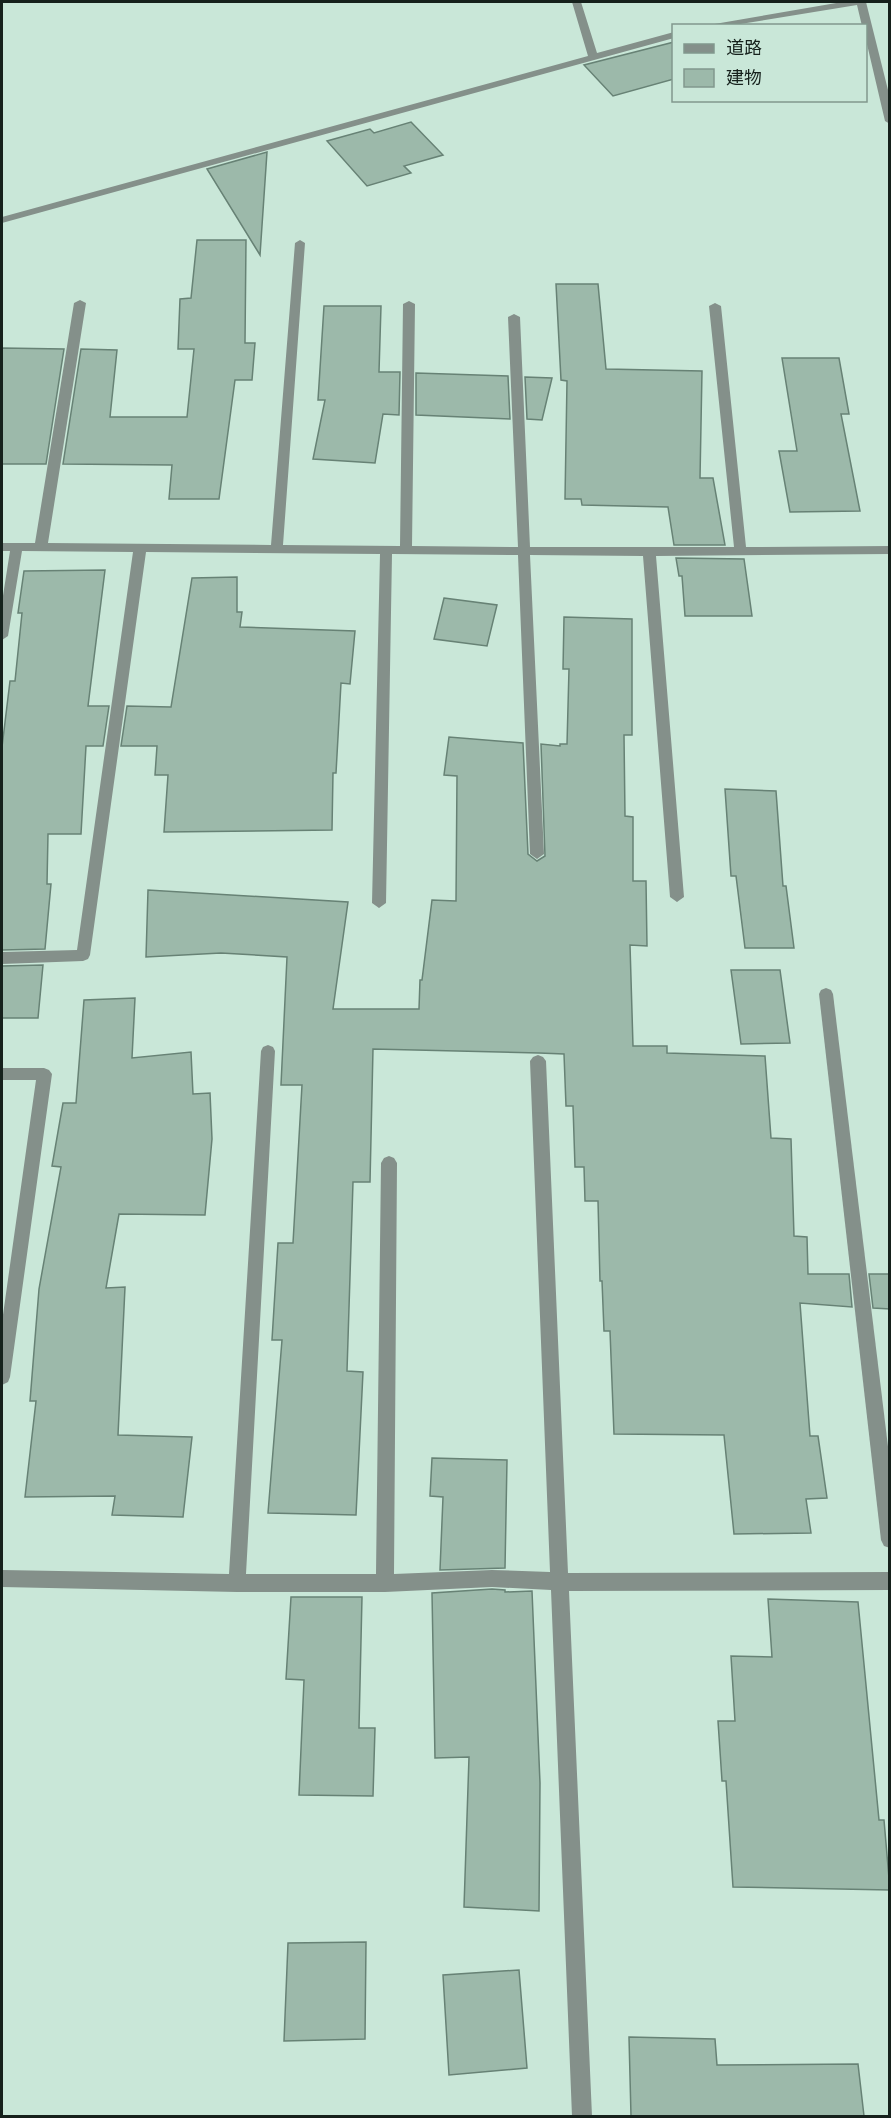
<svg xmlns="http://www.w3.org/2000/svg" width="891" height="2118" font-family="Arial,'Noto Sans JP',sans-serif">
  <rect width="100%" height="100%" fill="#c9e7d8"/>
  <g fill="#9cb9aa" stroke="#678275" stroke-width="1.5">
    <polygon points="674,42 674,79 613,96 584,65"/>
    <polygon points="411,122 443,155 404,166 411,173 367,186 327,141 370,129 374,133"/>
    <polygon points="267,152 260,255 207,169"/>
    <polygon points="197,240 246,240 245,343 255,343 252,380 235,380 219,499 169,499 172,465 63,464 81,349 117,350 110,417 187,417 194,349 178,349 180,299 191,298"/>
    <polygon points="556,284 598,284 606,369 702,371 700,478 713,478 725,545 674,545 668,507 582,505 581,499 565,499 567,381 561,380"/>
    <polygon points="324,306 381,306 379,372 400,372 399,415 383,414 375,463 313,459 325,400 318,400"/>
    <polygon points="2,348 64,349 46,464 2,464"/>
    <polygon points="782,358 839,358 849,414 841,414 860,511 790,512 779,451 797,451"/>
    <polygon points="416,373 508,376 510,419 416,415"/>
    <polygon points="525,377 552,378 542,420 527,419"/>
    <polygon points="676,558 744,559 752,616 685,616 682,576 679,576"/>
    <polygon points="105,570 88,706 109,706 103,746 86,746 81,834 48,834 47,884 51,884 45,949 2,950 2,747 10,681 15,681 22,613 18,613 24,571"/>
    <polygon points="237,577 237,612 242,612 240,627 355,631 350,684 341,683 336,773 333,773 332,830 164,832 168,775 155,775 157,746 121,746 127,706 171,707 192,578"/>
    <polygon points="444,598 497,605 487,646 434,639"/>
    <polygon points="564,617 632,619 632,735 624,735 625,816 633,817 633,881 646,881 647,946 630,945 633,1046 667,1046 667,1053 765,1056 771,1138 791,1139 794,1236 807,1237 808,1274 849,1274 852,1307 800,1303 810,1436 818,1436 827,1498 806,1499 811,1533 734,1534 724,1435 614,1434 610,1331 604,1331 602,1281 600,1281 598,1201 585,1201 584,1167 575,1167 573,1106 566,1106 564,1054 539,1053 373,1049 370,1182 353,1182 347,1371 363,1372 356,1515 268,1513 282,1340 272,1340 278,1243 293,1243 302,1085 281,1085 287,957 221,953 146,957 148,890 348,902 333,1009 419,1009 420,980 422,980 432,900 456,901 457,776 444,775 449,737 523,743 528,854 537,861 545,856 541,744 560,746 560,744 567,744 569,669 563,669"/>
    <polygon points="725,789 776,791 783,886 786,886 794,948 745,948 736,876 731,876"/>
    <polygon points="43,965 38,1018 2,1018 2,966"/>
    <polygon points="731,970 780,970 790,1043 741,1044"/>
    <polygon points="135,998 132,1058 191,1052 193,1094 210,1093 212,1139 205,1215 119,1214 106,1288 125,1287 118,1435 192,1437 183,1517 112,1515 115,1496 25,1497 36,1401 30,1401 39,1289 61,1167 52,1166 63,1103 76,1103 84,1000"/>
    <polygon points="869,1274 890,1274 890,1309 873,1308"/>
    <polygon points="432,1458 507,1460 505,1568 440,1570 443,1497 430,1496"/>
    <polygon points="492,1589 505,1590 505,1592 532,1591 540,1783 539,1911 464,1907 469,1757 435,1758 432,1593"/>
    <polygon points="291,1597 362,1597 359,1728 375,1728 373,1796 299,1795 304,1680 286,1679"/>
    <polygon points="768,1599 858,1602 879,1820 884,1820 890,1890 733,1887 726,1781 722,1781 718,1721 735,1721 731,1656 772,1657"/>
    <polygon points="366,1942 365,2039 284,2041 288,1943"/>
    <polygon points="519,1970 527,2068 449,2075 443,1975"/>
    <polygon points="629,2037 715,2039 717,2065 858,2064 864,2116 631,2116"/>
  </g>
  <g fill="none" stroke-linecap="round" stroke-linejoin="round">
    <g fill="#84908a" fill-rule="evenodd">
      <polygon points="572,2 581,2 597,53 674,32 674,38 2,223 2,217 588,56"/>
      <polygon points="842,2 866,2 890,98 890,124 885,121 866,40 866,26 862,26 857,5 728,26 703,26"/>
      <polygon points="300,240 305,243 283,545 400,546 403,304 409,301 415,304 412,546 518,547 508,317 514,314 520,317 530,547 734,547 709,306 715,303 721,306 746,547 890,546 890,554 656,556 684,897 677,902 670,897 643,556 530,555 544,854 537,859 530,854 518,555 392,554 386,903 379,908 372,903 380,554 146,552 90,955 88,959 83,961 2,964 2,952 77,950 133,552 22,551 8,636 2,640 2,602 10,551 2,551 2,543 35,543 74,303 80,300 86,303 48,543 271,545 295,243"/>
      <polygon points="826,988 831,990 833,994 890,1463 890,1548 884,1546 881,1540 819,994 821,990"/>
      <polygon points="268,1045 273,1047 275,1051 246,1574 376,1574 381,1163 384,1158 389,1156 394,1158 397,1163 394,1574 492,1570 550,1572 530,1061 533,1057 538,1055 543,1057 546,1061 568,1573 890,1572 890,1590 569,1591 592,2116 572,2116 551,1590 492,1587 385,1592 237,1592 2,1587 2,1570 229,1574 261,1051 263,1047"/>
      <polygon points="2,1068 44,1068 49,1070 52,1074 10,1377 8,1382 2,1385 2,1322 36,1080 2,1080"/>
    </g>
  </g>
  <rect width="891" height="2118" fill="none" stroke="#16211c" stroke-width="6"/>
  <rect x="672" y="24" width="195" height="78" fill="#c9e7d8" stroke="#81988d" stroke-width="1.5"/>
  <rect x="684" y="44" width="30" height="9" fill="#84908a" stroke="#81988d" stroke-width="1.5"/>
  <text x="726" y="54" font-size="18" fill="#16211c">道路</text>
  <rect x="684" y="69" width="30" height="18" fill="#9cb9aa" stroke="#81988d" stroke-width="1.5"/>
  <text x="726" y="84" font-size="18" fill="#16211c">建物</text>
</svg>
